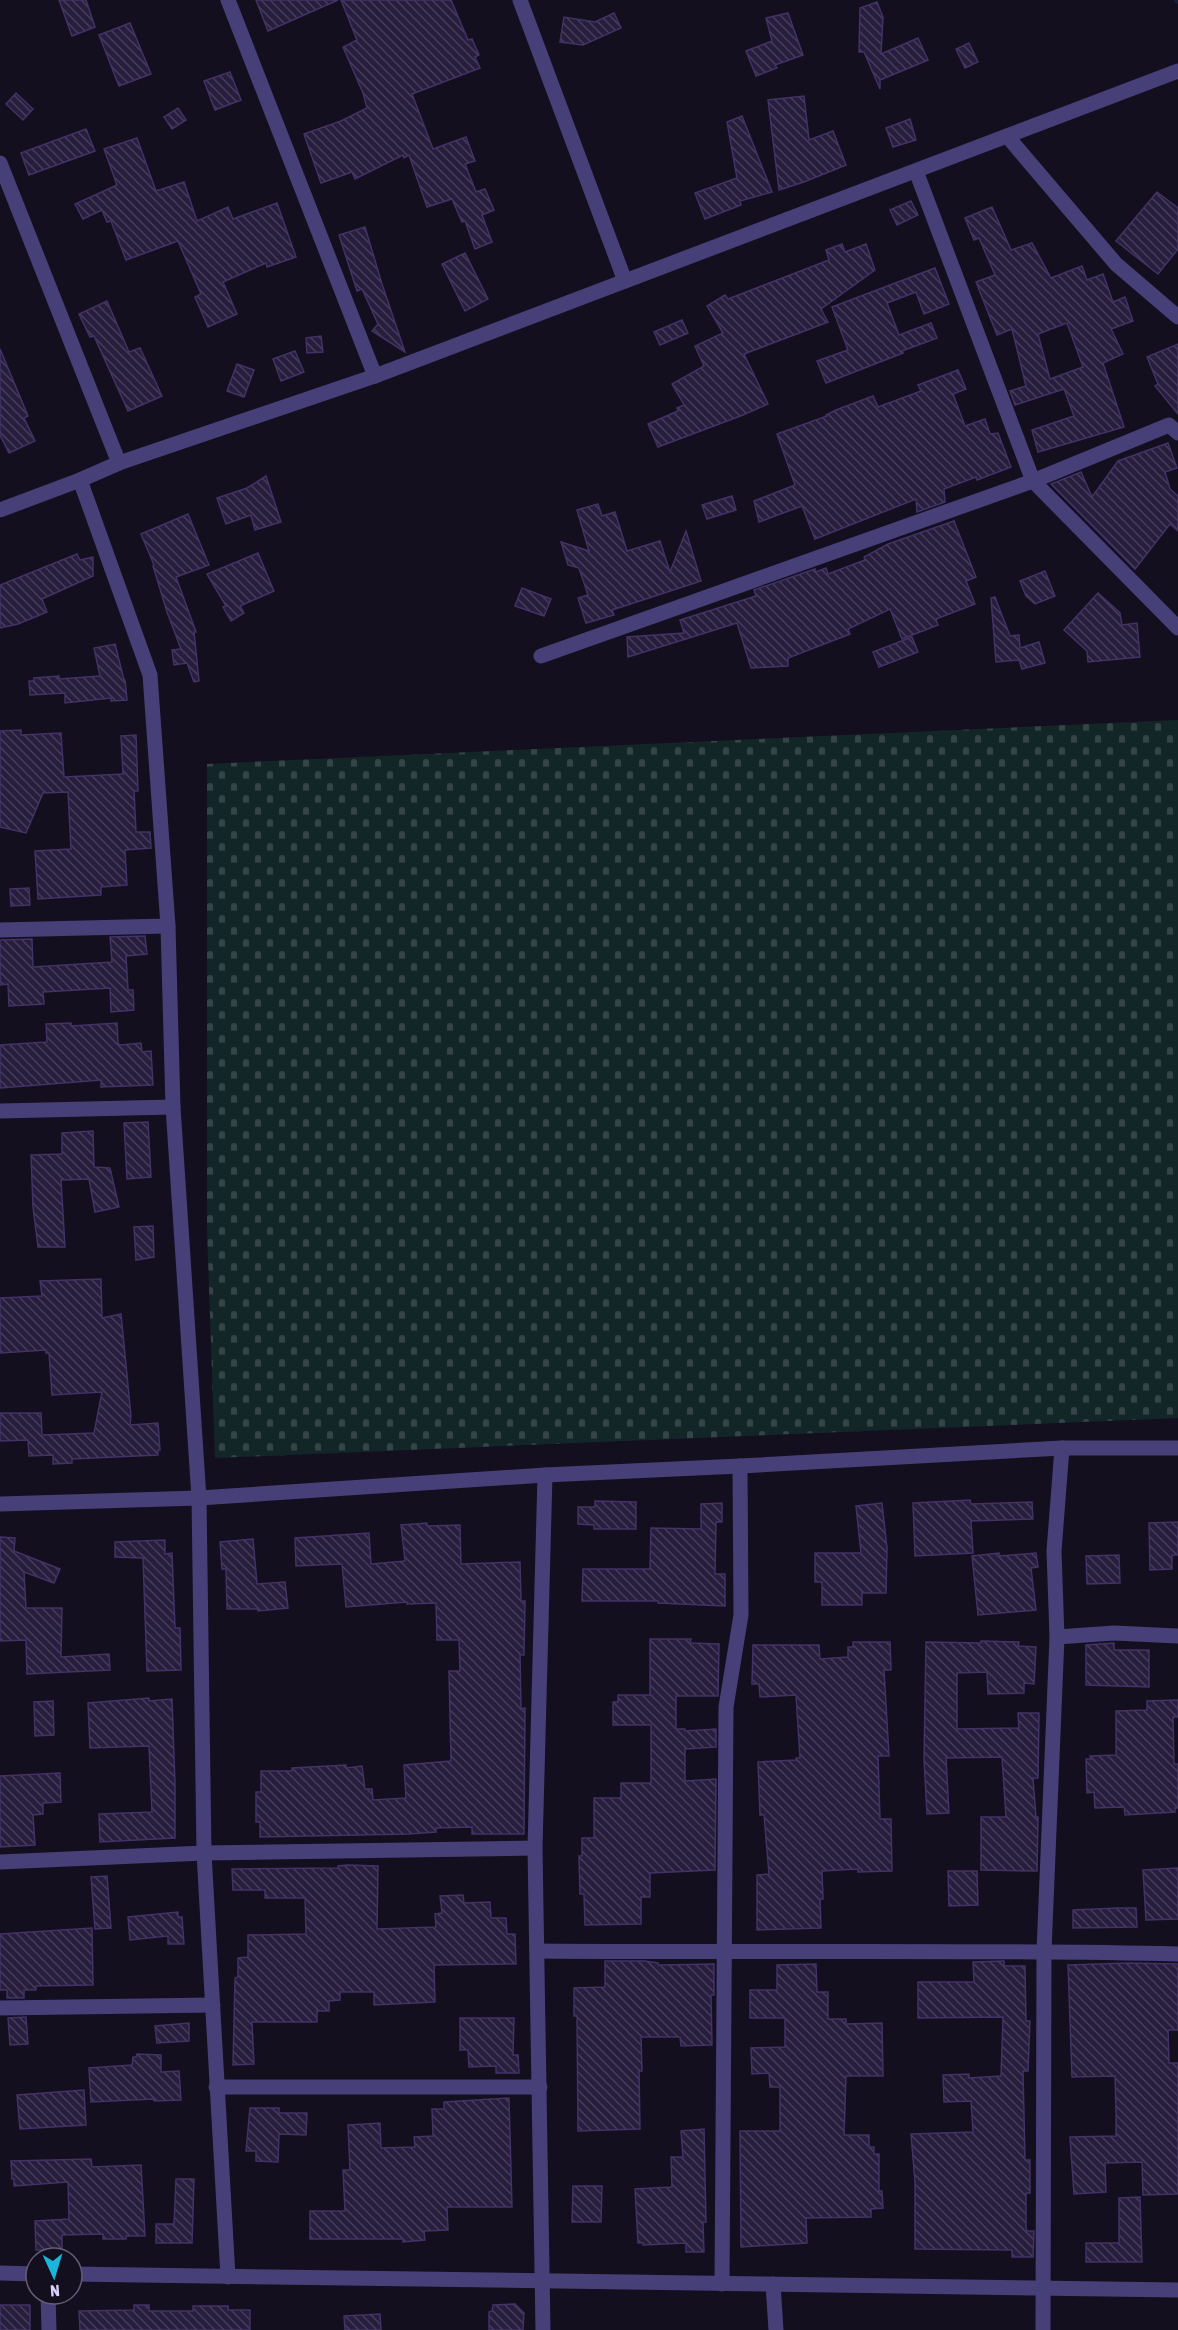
<svg xmlns="http://www.w3.org/2000/svg" width="1178" height="2330" font-family="'Asap Condensed',sans-serif">
  <defs>
    <pattern id="cemetery-stones" width="16" height="16" patternUnits="userSpaceOnUse" patternTransform="scale(1.5)"><rect width="16" height="16" fill="#132627"/><path d="M2 7V4a2 2 0 0 1 4 0v3zM10 15v-3a2 2 0 0 1 4 0v3z" fill="#354547"/></pattern>
    <pattern id="building-back-hatch" width="6" height="6" patternUnits="userSpaceOnUse" patternTransform="scale(1.5)"><rect width="6" height="6" fill="#271d3d"/><path d="M-1 5l2 2M0 0l6 6M5-1l2 2" fill="none" stroke="#463d5a"/></pattern>
  </defs>
  <rect width="100%" height="100%" fill="#130f1e"/>
  <polygon fill="url(#cemetery-stones)" points="1178,720 1178,1418 215,1458 207,1229 207,764"/>
  <g fill="none" stroke-linecap="round" stroke-linejoin="round">
    <polyline stroke="#131f3e" stroke-width="6" points="1177,0 1178,1"/>
  </g>
  <g fill="url(#building-back-hatch)" stroke="#423266" stroke-width="1.5" fill-rule="evenodd">
    <polygon points="59,0 86,0 95,27 72,36"/>
    <polygon points="256,0 338,0 268,31"/>
    <polygon points="341,0 451,0 468,40 472,39 479,55 475,57 480,68 412,94 433,149 466,137 475,161 465,164 476,192 485,189 494,210 482,215 492,242 475,249 465,221 462,222 452,199 427,207 409,155 404,158 403,155 355,179 352,172 321,183 304,134 341,121 367,108 363,93 343,47 357,40"/>
    <polygon points="877,2 883,17 881,54 918,38 928,60 880,80 880,89 864,52 859,52 860,8"/>
    <polygon points="614,13 621,28 583,45 560,42 564,17 595,22"/>
    <polygon points="788,13 803,55 775,65 777,68 756,76 746,51 772,41 766,18"/>
    <polygon points="130,23 151,74 119,86 99,35"/>
    <polygon points="969,43 978,62 965,68 956,49"/>
    <polygon points="230,72 241,100 215,110 204,81"/>
    <polygon points="16,93 33,109 23,120 6,104"/>
    <polygon points="804,96 809,140 833,131 846,165 804,182 779,190 768,100"/>
    <polygon points="178,108 186,120 172,129 164,117"/>
    <polygon points="742,116 772,192 740,201 741,205 705,219 695,193 737,178 727,122"/>
    <polygon points="910,119 916,140 893,147 886,128"/>
    <polygon points="86,129 95,151 29,175 21,153"/>
    <polygon points="137,138 156,191 184,182 197,221 228,207 233,219 277,203 296,257 267,267 266,263 223,282 237,314 208,327 195,297 201,294 178,241 126,260 111,221 107,222 102,210 83,219 75,204 117,185 104,149"/>
    <polygon points="1157,192 1178,208 1178,249 1158,274 1116,241"/>
    <polygon points="911,201 918,215 897,225 890,210"/>
    <path d="M992,207L1011,250L1032,243L1051,278L1082,266L1087,280L1103,274L1113,302L1125,297L1133,321L1111,329L1123,354L1103,363L1124,427L1038,452L1032,430L1074,416L1064,389L1015,405L1010,391L1026,386L1012,329L997,335L976,282L995,275L979,238L974,240L965,218ZM1067,323L1083,367L1050,379L1038,334Z"/>
    <polygon points="365,227 382,284 405,352 372,331 378,324 362,289 357,291 339,235"/>
    <polygon points="842,244 845,252 866,244 875,270 821,309 828,322 744,354 768,404 743,415 658,447 648,424 678,411 677,408 684,405 672,384 704,366 695,346 723,333 707,306 725,295 728,299 829,260 826,250"/>
    <polygon points="465,253 488,299 465,311 442,264"/>
    <polygon points="935,268 949,304 924,314 916,292 887,303 899,335 931,323 937,338 902,351 903,353 826,383 817,361 848,350 832,307"/>
    <polygon points="107,301 129,352 140,348 162,396 128,411 94,336 90,337 79,314"/>
    <polygon points="682,320 688,333 660,345 654,332"/>
    <polygon points="321,336 323,352 307,353 306,338"/>
    <polygon points="1178,344 1178,414 1155,386 1158,384 1147,357"/>
    <polygon points="0,349 28,416 24,418 35,441 9,453 0,435"/>
    <polygon points="295,351 304,372 281,381 273,359"/>
    <polygon points="237,364 254,370 244,397 227,391"/>
    <polygon points="958,370 966,389 953,394 965,426 985,419 990,434 998,433 1011,467 977,480 976,477 944,489 945,502 917,512 916,499 815,539 802,506 759,522 754,501 795,485 777,434 827,416 826,415 836,410 873,396 878,407 921,391 918,385"/>
    <polygon points="1168,443 1177,468 1165,472 1170,489 1178,496 1178,531 1170,524 1135,569 1051,484 1081,472 1092,497 1118,461"/>
    <polygon points="266,476 281,522 255,530 251,515 226,524 217,498 247,488"/>
    <polygon points="732,496 736,510 707,519 702,505"/>
    <polygon points="598,504 602,516 615,512 627,551 660,541 670,572 686,531 701,581 612,610 614,615 586,623 578,598 588,595 579,568 568,565 561,542 589,551 577,510"/>
    <polygon points="188,514 209,565 176,577 196,632 194,632 199,681 194,682 187,663 174,665 172,650 181,649 167,612 153,566 154,565 141,534"/>
    <polygon points="954,521 976,577 966,581 975,604 936,619 938,625 902,639 890,609 848,629 850,634 788,658 788,666 751,668 737,623 628,657 627,637 684,633 680,620 756,596 754,590 815,569 816,572 826,568 828,574 865,560 864,557 888,544"/>
    <polygon points="258,553 274,591 240,606 244,613 231,621 223,607 226,606 207,574"/>
    <polygon points="77,554 80,560 93,557 93,576 42,599 47,612 18,624 0,628 0,585"/>
    <polygon points="1045,571 1055,596 1035,604 1026,596 1020,581"/>
    <polygon points="522,588 551,599 544,616 515,606"/>
    <polygon points="1098,593 1120,613 1122,625 1137,623 1140,657 1088,662 1087,651 1064,630"/>
    <polygon points="995,597 1010,636 1019,635 1020,648 1039,642 1045,663 1022,669 1019,660 996,662 991,598"/>
    <polygon points="912,637 918,652 879,667 873,652"/>
    <polygon points="115,644 124,680 125,680 127,700 111,701 111,698 65,703 65,693 30,695 29,681 34,681 34,678 59,676 59,679 100,676 94,648"/>
    <polygon points="21,730 21,735 61,733 64,777 123,774 121,736 136,735 138,791 134,791 136,832 150,832 151,848 125,850 127,885 101,887 101,895 38,899 35,851 71,849 68,792 43,793 26,833 0,827 0,731"/>
    <polygon points="29,888 30,905 11,906 10,889"/>
    <polygon points="145,936 147,954 126,956 128,990 133,990 134,1010 111,1012 110,988 43,992 44,1004 9,1006 8,984 0,985 0,940 32,939 33,967 112,962 110,937"/>
    <polygon points="71,1023 71,1026 117,1023 118,1043 120,1045 141,1043 142,1052 151,1051 153,1085 101,1087 101,1080 0,1088 0,1045 47,1042 46,1024"/>
    <polygon points="148,1122 151,1177 127,1179 124,1123"/>
    <polygon points="93,1131 94,1167 110,1168 119,1207 95,1212 89,1179 61,1180 65,1247 38,1247 33,1207 31,1155 62,1154 62,1133"/>
    <polygon points="153,1226 154,1257 136,1260 134,1227"/>
    <polygon points="101,1279 102,1318 121,1314 131,1416 130,1425 158,1423 160,1450 158,1450 158,1455 72,1459 72,1463 53,1464 53,1455 29,1456 28,1440 0,1441 0,1413 41,1413 42,1435 94,1433 102,1392 52,1395 49,1353 46,1353 46,1350 0,1353 0,1298 42,1296 40,1281"/>
    <polygon points="970,1500 971,1504 1032,1502 1033,1519 971,1521 973,1553 915,1556 913,1503"/>
    <polygon points="595,1501 636,1502 636,1529 594,1529 594,1525 578,1524 578,1507 595,1507"/>
    <polygon points="722,1503 722,1522 716,1522 715,1574 725,1574 725,1606 658,1603 658,1601 582,1601 583,1569 650,1569 651,1528 701,1529 701,1504"/>
    <polygon points="882,1503 887,1548 886,1593 862,1593 862,1605 822,1605 822,1582 815,1582 815,1553 861,1553 856,1506"/>
    <polygon points="1178,1522 1178,1555 1172,1555 1172,1569 1150,1570 1149,1523"/>
    <polygon points="427,1523 427,1526 460,1525 461,1564 520,1562 521,1601 525,1601 524,1655 520,1655 521,1709 525,1708 524,1834 472,1834 472,1827 436,1828 436,1832 409,1834 260,1837 260,1822 256,1822 256,1792 261,1792 261,1771 292,1771 292,1768 346,1765 346,1768 362,1766 365,1789 372,1789 373,1800 406,1798 404,1765 451,1761 449,1671 460,1671 459,1640 437,1640 436,1603 407,1604 407,1602 346,1607 342,1564 296,1566 295,1538 369,1533 371,1564 405,1561 401,1525"/>
    <polygon points="0,1537 15,1538 14,1551 60,1569 54,1583 24,1572 26,1608 62,1608 61,1657 109,1654 110,1670 27,1674 26,1640 0,1641"/>
    <polygon points="253,1539 257,1584 285,1582 288,1608 258,1611 258,1609 227,1609 226,1569 222,1569 220,1542"/>
    <polygon points="165,1540 165,1554 172,1553 175,1628 180,1628 181,1670 147,1671 143,1558 115,1557 115,1542"/>
    <polygon points="999,1553 1000,1556 1036,1553 1038,1567 1031,1568 1036,1610 978,1615 972,1556"/>
    <polygon points="1119,1555 1120,1583 1087,1584 1086,1556"/>
    <polygon points="650,1639 691,1639 690,1643 719,1644 718,1696 676,1696 676,1729 685,1729 685,1731 716,1729 716,1747 685,1749 685,1781 716,1779 715,1870 650,1873 650,1897 641,1897 641,1924 585,1925 584,1894 580,1894 579,1856 582,1856 582,1838 594,1838 594,1798 621,1798 621,1783 651,1783 651,1725 613,1725 613,1702 618,1702 618,1695 650,1695"/>
    <polygon points="981,1641 1019,1642 1018,1646 1036,1647 1034,1684 1024,1683 1024,1693 988,1694 987,1672 957,1673 957,1729 1019,1728 1018,1713 1039,1713 1038,1778 1033,1778 1036,1817 1038,1817 1037,1871 981,1870 981,1817 1006,1817 1002,1757 946,1758 949,1813 927,1814 924,1759 926,1642 981,1643"/>
    <polygon points="853,1642 890,1642 891,1670 884,1670 889,1756 878,1756 880,1819 891,1819 892,1871 858,1872 858,1869 822,1871 823,1899 820,1899 821,1928 757,1930 757,1875 769,1874 764,1815 760,1815 758,1762 796,1760 796,1758 800,1758 796,1695 760,1697 759,1684 752,1684 753,1645 819,1645 820,1659 848,1657 848,1647 853,1647"/>
    <polygon points="1114,1643 1114,1650 1149,1650 1149,1687 1086,1685 1086,1645"/>
    <polygon points="149,1698 149,1701 172,1699 175,1784 175,1838 100,1842 99,1814 152,1812 149,1746 90,1748 88,1703"/>
    <polygon points="1178,1700 1178,1717 1173,1717 1174,1764 1178,1764 1178,1808 1175,1808 1175,1812 1125,1815 1124,1807 1095,1808 1094,1792 1087,1793 1086,1759 1091,1759 1090,1756 1116,1755 1116,1711 1147,1710 1147,1701"/>
    <polygon points="53,1701 54,1735 35,1736 34,1702"/>
    <polygon points="60,1773 61,1802 43,1803 43,1814 33,1815 35,1845 0,1847 0,1776"/>
    <polygon points="347,1865 378,1866 377,1929 436,1927 435,1914 442,1913 440,1896 463,1895 464,1903 490,1902 491,1918 506,1918 507,1934 515,1934 516,1964 434,1965 435,2002 374,2005 374,1992 340,1992 340,2000 329,2001 329,2011 317,2011 317,2022 252,2022 254,2064 233,2065 235,1978 238,1977 238,1958 248,1957 248,1935 306,1934 305,1898 265,1898 265,1890 233,1890 232,1869 338,1868 338,1866"/>
    <polygon points="1178,1868 1178,1919 1146,1920 1143,1870"/>
    <polygon points="948,1871 977,1871 978,1905 949,1906"/>
    <polygon points="107,1876 111,1928 95,1929 91,1877"/>
    <polygon points="1118,1908 1136,1908 1137,1927 1073,1928 1073,1910"/>
    <polygon points="178,1912 178,1917 182,1917 184,1944 168,1944 168,1936 130,1940 128,1917"/>
    <polygon points="92,1928 93,1985 36,1986 36,1990 24,1990 24,1998 7,1998 7,1990 0,1990 0,1934"/>
    <polygon points="605,1961 645,1961 658,1963 658,1965 714,1964 714,1995 711,1995 712,2045 681,2046 680,2037 641,2037 642,2071 639,2071 640,2129 578,2131 577,2016 574,2016 574,1988 605,1987"/>
    <polygon points="1004,1961 1004,1966 1025,1966 1026,2021 1030,2021 1028,2071 1023,2071 1025,2160 1030,2160 1030,2193 1026,2193 1026,2228 1027,2231 1034,2231 1033,2257 1012,2257 1012,2250 915,2249 915,2182 911,2134 973,2132 971,2101 944,2102 943,2075 969,2074 969,2078 1001,2076 1003,2017 918,2018 918,1982 974,1982 973,1962"/>
    <polygon points="1128,1963 1178,1964 1178,2030 1168,2030 1169,2063 1178,2063 1178,2194 1143,2195 1142,2162 1105,2163 1106,2192 1074,2194 1070,2137 1116,2136 1116,2111 1115,2076 1072,2077 1068,1965"/>
    <polygon points="816,1964 817,1992 828,1992 828,2019 846,2019 846,2024 882,2023 883,2076 846,2076 844,2135 869,2135 869,2147 874,2147 874,2154 879,2154 879,2191 882,2191 883,2208 871,2209 871,2217 806,2218 807,2243 741,2247 740,2131 780,2131 780,2087 770,2087 769,2073 752,2074 751,2048 785,2047 785,2018 750,2018 750,1990 777,1990 777,1965"/>
    <polygon points="26,2017 28,2044 10,2045 8,2018"/>
    <polygon points="460,2018 514,2018 513,2055 518,2055 519,2073 496,2073 496,2066 469,2067 468,2050 460,2050"/>
    <polygon points="189,2023 189,2041 157,2043 155,2026"/>
    <polygon points="137,2054 161,2055 161,2072 179,2071 181,2100 154,2101 154,2099 91,2102 89,2068 132,2065 133,2057 136,2057"/>
    <polygon points="84,2090 86,2125 20,2129 17,2095"/>
    <polygon points="509,2098 512,2207 447,2207 448,2230 424,2231 425,2240 403,2242 403,2239 310,2239 310,2211 345,2211 343,2170 350,2170 348,2125 380,2123 381,2148 415,2147 414,2137 433,2136 432,2109 444,2109 444,2102"/>
    <polygon points="250,2108 279,2108 279,2113 307,2113 306,2135 279,2134 278,2162 256,2161 256,2151 246,2151"/>
    <polygon points="704,2129 706,2222 703,2222 704,2252 686,2252 686,2243 643,2245 643,2243 638,2243 635,2189 672,2187 671,2157 683,2157 681,2131"/>
    <polygon points="91,2159 92,2167 141,2165 145,2236 126,2236 126,2239 103,2239 103,2234 62,2235 62,2250 36,2250 35,2221 69,2219 68,2182 14,2186 14,2179 12,2179 11,2161"/>
    <polygon points="176,2179 194,2179 192,2243 156,2243 156,2224 174,2224"/>
    <polygon points="573,2186 602,2186 601,2222 572,2222"/>
    <polygon points="1140,2197 1142,2262 1086,2262 1086,2243 1119,2243 1119,2198"/>
    <polygon points="515,2304 524,2313 523,2330 489,2330 489,2312 492,2311 493,2305"/>
    <rect x="0" y="2305" width="30" height="25"/>
    <polygon points="134,2305 149,2305 149,2311 193,2311 193,2306 228,2306 228,2310 250,2310 250,2330 80,2330 79,2311 134,2310"/>
    <polygon points="380,2314 381,2330 345,2330 344,2316"/>
  </g>
  <g fill="none" stroke-linecap="round" stroke-linejoin="round">
    <g stroke="#473f78" stroke-width="15">
      <polyline points="228,0 375,376"/>
      <polyline points="520,0 625,281"/>
      <polyline points="1007,136 1116,264 1178,317"/>
      <polyline points="0,163 119,463"/>
      <polyline points="916,171 1033,481 1178,628"/>
      <polyline points="80,480 150,675 168,926 173,1107 199,1498 204,1853 228,2277"/>
      <polyline points="0,510 80,480 119,463 375,376 1178,71"/>
      <polyline points="541,656 1033,481 1169,425 1178,433"/>
      <polyline points="0,930 168,926"/>
      <polyline points="0,1111 173,1107"/>
      <polyline points="0,1504 199,1498 545,1475 740,1466 1062,1448 1178,1448"/>
      <polyline points="1057,1637 1114,1633 1178,1636"/>
      <polyline points="0,1862 204,1853 535,1848"/>
      <path d="M539,1951C752,1953 965,1949 1178,1954"/>
      <polyline points="0,2008 213,2005"/>
      <polyline points="216,2087 540,2087"/>
      <polyline points="0,2273 36,2274"/>
      <polyline points="72,2274 1178,2290"/>
      <polyline points="722,2284 726,1707 741,1615 740,1466"/>
      <polyline points="773,2284 776,2330"/>
      <polyline points="48,2294 49,2330"/>
      <polyline points="543,2330 535,1848 545,1475"/>
      <polyline points="1043,2330 1044,1951 1057,1637 1054,1551 1062,1448"/>
    </g>
  </g>
  <g transform="translate(54 2276) rotate(176)"><circle r="28" fill="#130f1e" stroke="#635d76" stroke-width="1.5"/>
  <path d="M0-4.5L10 22L0 15L-10 22Z" fill="#1bb5dc"/>
  <text y="-9" font-size="16" font-weight="bold" text-anchor="middle" fill="#dad2fa">N</text>
  </g>
</svg>
